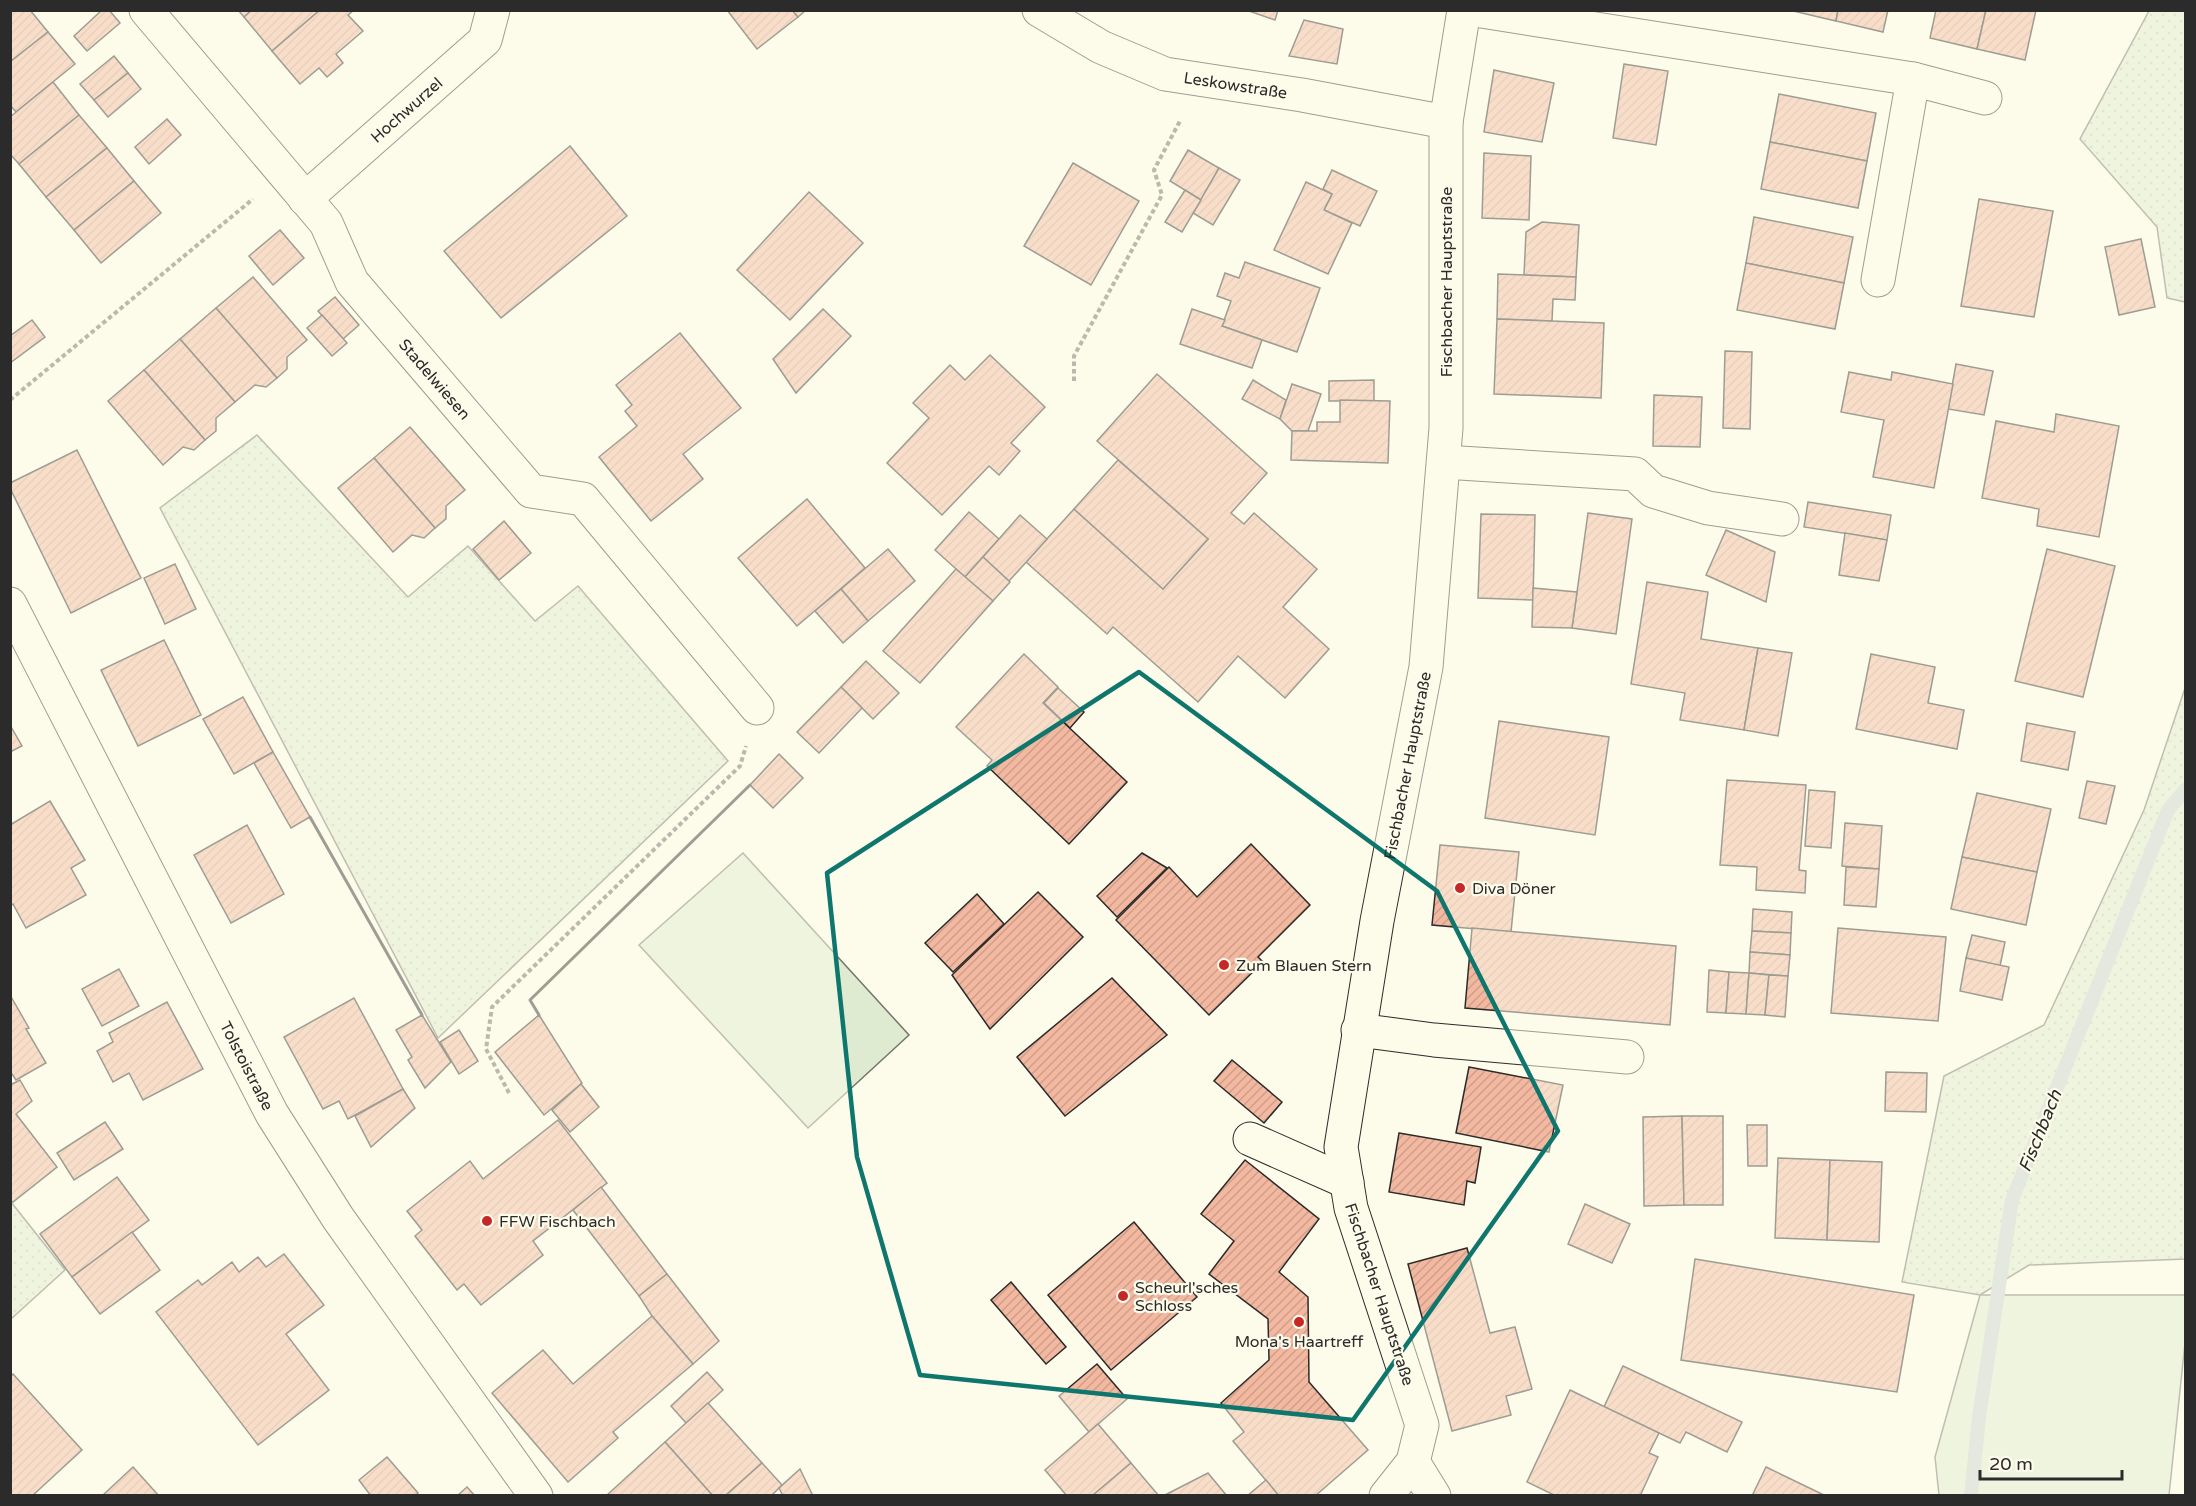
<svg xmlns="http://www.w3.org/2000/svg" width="2196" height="1506" font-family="'Varela Round',sans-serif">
  <defs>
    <pattern id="grass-dots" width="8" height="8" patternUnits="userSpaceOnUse" patternTransform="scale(1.5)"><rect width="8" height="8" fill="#deebd1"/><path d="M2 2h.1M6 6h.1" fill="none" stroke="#bfcab4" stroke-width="1.8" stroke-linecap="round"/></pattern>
    <pattern id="building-hatch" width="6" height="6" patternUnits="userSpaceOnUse" patternTransform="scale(1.5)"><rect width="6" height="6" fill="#f2b8a0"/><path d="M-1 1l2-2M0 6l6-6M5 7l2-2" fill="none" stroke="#d09e8a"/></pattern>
  </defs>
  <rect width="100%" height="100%" fill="#fdfbea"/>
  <g fill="url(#grass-dots)" stroke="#74746e" stroke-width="1.5">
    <polygon points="2149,11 2185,11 2185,302 2167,298 2157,227 2080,139"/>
    <polygon points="257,435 408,597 468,546 535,621 578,586 728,761 438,1038 160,508"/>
    <polygon points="2185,688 2185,1259 2029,1265 1980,1295 1902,1282 1944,1076 2044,1025 2144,810"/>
    <polygon points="11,1202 65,1270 11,1319 10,1319"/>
  </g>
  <g fill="#deebd1" stroke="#74746e" stroke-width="1.5">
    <polygon points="743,853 909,1035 808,1128 639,945"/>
    <polygon points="1980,1295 2185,1295 2185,1343 2169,1495 1939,1495 1935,1457"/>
  </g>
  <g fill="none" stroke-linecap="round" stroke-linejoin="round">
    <polyline stroke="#c7d0d0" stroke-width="14" points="1971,1496 1979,1417 2012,1200 2168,810 2186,789"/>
  </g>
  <g fill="url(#building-hatch)" stroke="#2b2b2b" stroke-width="1.5">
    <polygon points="10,10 30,10 48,32 10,62"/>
    <polygon points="102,10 109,10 120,23 87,51 74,36"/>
    <polygon points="238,10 252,10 244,17"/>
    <polygon points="252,10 320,10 272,51 244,17"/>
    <polygon points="320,10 354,10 348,15 363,31 336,54 343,63 327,77 319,68 300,84 272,51"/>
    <polygon points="727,10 792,10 798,17 757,49"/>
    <polygon points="792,10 806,10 798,17"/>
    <polygon points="1246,10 1278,10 1275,20"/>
    <polygon points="1789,10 1838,10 1836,21"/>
    <polygon points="1838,10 1888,10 1883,32 1836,21"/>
    <polygon points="1936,10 1986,10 1977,49 1930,38"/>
    <polygon points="1986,10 2036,10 2025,60 1977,49"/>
    <polygon points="1304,20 1343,29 1337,64 1289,56"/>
    <polygon points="48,32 75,64 16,112 10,105 10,62"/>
    <polygon points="114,56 128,73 94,100 80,84"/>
    <polygon points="1624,64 1668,71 1656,145 1613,138"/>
    <polygon points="1494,70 1554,83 1542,142 1484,132"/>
    <polygon points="128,73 141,89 108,117 94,100"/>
    <polygon points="53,82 79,115 19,164 10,154 10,117"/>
    <polygon points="1779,94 1876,113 1867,161 1770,142"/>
    <polygon points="79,115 107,148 46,197 19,164"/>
    <polygon points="167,119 181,135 149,164 135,147"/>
    <polygon points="1770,142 1867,161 1858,208 1761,189"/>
    <polygon points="570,146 627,216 501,318 444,251"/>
    <polygon points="107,148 134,181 74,230 46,197"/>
    <polygon points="1188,150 1219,168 1201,200 1170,181"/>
    <polygon points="1484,153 1531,156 1529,220 1482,218"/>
    <polygon points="1073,163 1139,201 1091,285 1024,246"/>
    <polygon points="1219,168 1240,180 1213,225 1193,213"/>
    <polygon points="1332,170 1377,191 1360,226 1324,210 1332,194 1323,189"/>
    <polygon points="134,181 161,213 101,263 74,230"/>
    <polygon points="1306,182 1332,194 1324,210 1352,223 1328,274 1274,250"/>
    <polygon points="1185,190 1201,200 1182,232 1165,222"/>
    <polygon points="809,192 863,243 790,320 737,270"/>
    <polygon points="1979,199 2053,211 2034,317 1961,306"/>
    <polygon points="1754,217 1853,237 1844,283 1746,263"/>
    <polygon points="1542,222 1579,225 1576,277 1524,275 1526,232"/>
    <polygon points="280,230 304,258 273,285 249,256"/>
    <polygon points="2141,239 2155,307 2119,315 2105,247"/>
    <polygon points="1245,262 1320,288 1297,352 1222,326 1231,301 1217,296 1225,273 1239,278"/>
    <polygon points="1746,263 1844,283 1835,329 1737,310"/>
    <polygon points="1498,274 1576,277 1575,300 1553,299 1552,321 1497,319"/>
    <polygon points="253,277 307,340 287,357 287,369 277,378 216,308"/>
    <polygon points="335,297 359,325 343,339 318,311"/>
    <polygon points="216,308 277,378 266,387 255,385 235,402 180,339"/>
    <polygon points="823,309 851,336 796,393 773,359"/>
    <polygon points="1192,309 1225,320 1222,326 1262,340 1252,368 1180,344"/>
    <polygon points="322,315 347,343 332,356 307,328"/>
    <polygon points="1497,319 1604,323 1601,398 1494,394"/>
    <polygon points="32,320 45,337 10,363 10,336"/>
    <polygon points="680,333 741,408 683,454 703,479 651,521 599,457 637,426 625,411 632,405 616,385"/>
    <polygon points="180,339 235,402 216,418 216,431 205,440 144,370"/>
    <polygon points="1725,351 1752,352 1750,429 1723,428"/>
    <polygon points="990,355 1045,407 1011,443 1020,451 999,475 989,466 942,515 887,463 929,418 913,403 950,365 965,380"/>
    <polygon points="1956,364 1993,371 1984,415 1948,409"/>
    <polygon points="144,370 205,440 194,450 183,447 163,465 108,401"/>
    <polygon points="1849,372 1891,380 1892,372 1953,384 1934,488 1873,477 1884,420 1841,412"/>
    <polygon points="1157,374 1267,473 1231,513 1244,524 1254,513 1317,569 1283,607 1329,649 1285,698 1238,656 1198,702 1113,627 1107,634 1026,562 1074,509 1163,589 1208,539 1097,441"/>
    <polygon points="1253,380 1286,400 1280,419 1242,399"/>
    <polygon points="1374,380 1374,401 1329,401 1329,381"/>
    <polygon points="1292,384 1321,394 1308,431 1292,431 1280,419"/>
    <polygon points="1654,395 1702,397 1700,447 1653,446"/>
    <polygon points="1340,400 1390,401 1388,463 1291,460 1292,431 1317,431 1317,422 1340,422"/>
    <polygon points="2056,414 2119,426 2099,537 2037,526 2039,509 1982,498 1996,421 2054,432"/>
    <polygon points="410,427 465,490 446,506 446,519 435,528 374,458"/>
    <polygon points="77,450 141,578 71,613 10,488 10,483"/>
    <polygon points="374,458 435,528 424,538 412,535 393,552 338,488"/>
    <polygon points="1118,460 1208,539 1163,589 1074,509"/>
    <polygon points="807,499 865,568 797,626 738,558"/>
    <polygon points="1808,502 1891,515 1887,540 1804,527"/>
    <polygon points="969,512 999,539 965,577 935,550"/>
    <polygon points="1588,513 1632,519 1616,634 1572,628"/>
    <polygon points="1481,514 1535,515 1533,600 1478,598"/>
    <polygon points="1020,515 1047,539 1009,581 983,557"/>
    <polygon points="504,521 531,553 499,580 473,549"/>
    <polygon points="1726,530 1775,552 1766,602 1706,575"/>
    <polygon points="1845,533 1887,540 1879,581 1839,575"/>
    <polygon points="888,549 915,581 868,621 841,589"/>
    <polygon points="2047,549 2115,566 2083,697 2015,681"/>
    <polygon points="983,557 1010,582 993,601 965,577"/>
    <polygon points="175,564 196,609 165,624 144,578"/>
    <polygon points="956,569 993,601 920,683 883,651"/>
    <polygon points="1647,582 1708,592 1701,639 1758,648 1744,730 1680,720 1685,693 1631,684"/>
    <polygon points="1533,588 1577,592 1572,628 1532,627"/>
    <polygon points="841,589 868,621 843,643 815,611"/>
    <polygon points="164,640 201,715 138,746 101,670"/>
    <polygon points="1758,648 1792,653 1778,736 1744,730"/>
    <polygon points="1024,654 1058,687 1043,703 1127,782 1069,844 987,766 992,760 956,727"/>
    <polygon points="1871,654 1935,667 1928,703 1964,710 1957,749 1856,729"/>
    <polygon points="866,661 899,693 873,719 841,687"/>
    <polygon points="841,687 862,708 819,753 797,732"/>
    <polygon points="1058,688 1084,712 1070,728 1044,703"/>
    <polygon points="243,697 273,752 234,774 203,719"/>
    <polygon points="1499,721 1609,737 1595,835 1485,818"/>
    <polygon points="2027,723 2075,732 2068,770 2021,761"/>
    <polygon points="10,725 22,746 10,752"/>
    <polygon points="273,752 310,817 291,828 254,763"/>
    <polygon points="779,754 803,778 773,808 750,785"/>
    <polygon points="1727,780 1806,785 1799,870 1806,871 1805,893 1756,890 1757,867 1720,865"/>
    <polygon points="2087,781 2115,786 2106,824 2079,818"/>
    <polygon points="1809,790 1835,792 1831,848 1805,846"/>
    <polygon points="1977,793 2051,809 2037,872 1962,857"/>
    <polygon points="50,801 85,860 71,868 86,895 26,928 13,904 10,906 10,825"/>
    <polygon points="1845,823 1882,826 1879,869 1842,866"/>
    <polygon points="247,825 284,894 231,923 194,855"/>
    <polygon points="1251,844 1310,905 1258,957 1263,962 1209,1015 1116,920 1169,867 1197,897"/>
    <polygon points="1440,845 1519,852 1511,932 1432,925"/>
    <polygon points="1142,853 1167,868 1117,917 1097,896"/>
    <polygon points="1962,857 2037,872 2026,925 1951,909"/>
    <polygon points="1846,867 1879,869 1876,907 1844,905"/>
    <polygon points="1038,892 1083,937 990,1029 952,975"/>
    <polygon points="977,894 1004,924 953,972 925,943"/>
    <polygon points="1753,909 1792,912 1791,933 1752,931"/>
    <polygon points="1472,928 1676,946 1670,1025 1465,1008"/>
    <polygon points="1838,928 1946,937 1938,1021 1831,1013"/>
    <polygon points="1752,931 1791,933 1790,955 1750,952"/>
    <polygon points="1972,935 2005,942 2000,966 1966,958"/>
    <polygon points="1750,952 1790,955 1788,976 1749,973"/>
    <polygon points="1966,958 2009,967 2002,1000 1960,991"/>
    <polygon points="119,969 139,1006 102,1026 82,989"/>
    <polygon points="1709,970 1729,972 1726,1013 1707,1012"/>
    <polygon points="1729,972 1749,973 1746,1014 1726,1013"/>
    <polygon points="1749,973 1769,975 1765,1015 1746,1014"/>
    <polygon points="1769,975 1788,976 1785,1017 1765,1015"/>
    <polygon points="1112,978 1167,1035 1065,1116 1017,1057"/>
    <polygon points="10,995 29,1028 26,1029 46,1063 16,1080 10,1071"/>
    <polygon points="354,998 403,1089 348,1119 339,1101 323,1109 284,1037"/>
    <polygon points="167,1002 203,1069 143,1100 129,1073 113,1082 97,1051 113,1042 109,1033"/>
    <polygon points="422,1015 451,1062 425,1088 408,1060 412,1057 396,1030"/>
    <polygon points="539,1015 582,1083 544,1115 495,1052"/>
    <polygon points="459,1030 478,1061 459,1074 440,1042"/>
    <polygon points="1232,1060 1282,1102 1264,1123 1214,1081"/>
    <polygon points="1469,1067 1563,1085 1549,1152 1456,1133"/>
    <polygon points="1886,1072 1927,1073 1926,1112 1885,1111"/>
    <polygon points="20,1080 32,1101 16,1114 57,1167 13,1202 10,1200 10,1085"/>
    <polygon points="581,1084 599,1107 570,1132 552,1110"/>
    <polygon points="403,1089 415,1108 371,1147 355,1116"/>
    <polygon points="1682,1116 1684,1205 1644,1206 1643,1117"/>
    <polygon points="1682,1116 1723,1116 1723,1205 1684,1205"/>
    <polygon points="558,1120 607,1183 533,1241 543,1255 481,1305 464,1284 457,1290 415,1236 422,1230 407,1211 470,1161 483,1179"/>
    <polygon points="105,1122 123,1149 74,1180 57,1153"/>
    <polygon points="1747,1125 1767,1125 1767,1166 1748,1166"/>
    <polygon points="1399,1133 1481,1147 1475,1183 1467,1181 1464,1205 1389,1192"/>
    <polygon points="1778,1158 1830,1160 1827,1240 1775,1238"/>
    <polygon points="1245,1160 1319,1219 1279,1272 1308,1297 1309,1382 1368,1450 1315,1496 1279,1496 1233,1441 1244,1432 1221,1403 1269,1360 1268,1319 1209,1274 1234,1241 1201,1214"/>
    <polygon points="1830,1160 1882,1162 1879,1242 1827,1240"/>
    <polygon points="117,1177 149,1220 72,1277 40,1234"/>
    <polygon points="601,1187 667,1274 639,1296 573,1210"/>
    <polygon points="1585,1204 1630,1224 1612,1263 1568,1244"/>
    <polygon points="1134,1222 1197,1297 1111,1370 1048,1295"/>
    <polygon points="132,1232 160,1270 100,1314 72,1277"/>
    <polygon points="1467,1248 1490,1333 1515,1327 1532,1389 1506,1396 1511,1415 1452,1431 1408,1264"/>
    <polygon points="284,1254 324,1305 286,1334 329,1390 258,1445 156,1312 198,1280 202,1285 232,1262 239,1272 258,1257 266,1267"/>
    <polygon points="1695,1259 1914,1295 1897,1392 1681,1360"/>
    <polygon points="667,1274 719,1341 693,1364 652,1316 639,1296"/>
    <polygon points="1011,1282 1066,1347 1046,1364 991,1300"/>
    <polygon points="652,1316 693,1364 613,1432 618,1438 568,1482 492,1393 543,1350 573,1384"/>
    <polygon points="1097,1364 1127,1399 1089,1432 1059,1396"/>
    <polygon points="1623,1366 1742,1422 1727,1452 1686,1432 1680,1443 1604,1407"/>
    <polygon points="707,1372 723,1390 686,1423 671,1406"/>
    <polygon points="13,1374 82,1450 32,1496 10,1496 10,1377"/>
    <polygon points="1570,1390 1659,1433 1649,1453 1658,1457 1640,1496 1556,1496 1527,1482"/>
    <polygon points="708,1403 762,1463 725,1496 713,1496 665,1442"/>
    <polygon points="1098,1424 1131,1463 1092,1496 1067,1496 1045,1470"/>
    <polygon points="665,1442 713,1496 606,1496"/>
    <polygon points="387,1457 418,1493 414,1496 371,1496 359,1480"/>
    <polygon points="762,1463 782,1485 771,1496 725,1496"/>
    <polygon points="1131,1463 1159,1496 1092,1496"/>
    <polygon points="133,1467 159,1496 102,1496"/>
    <polygon points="1766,1467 1826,1496 1752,1496"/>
    <polygon points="800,1469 813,1496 783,1496 779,1488"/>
    <polygon points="1208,1473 1227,1496 1165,1495"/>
    <polygon points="1266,1480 1279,1496 1247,1496"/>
    <polygon points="467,1487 475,1496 457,1496"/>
  </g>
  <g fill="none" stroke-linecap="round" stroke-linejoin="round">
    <g stroke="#2b2b2b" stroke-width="35">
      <g id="minor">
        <path id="s1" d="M146,10L326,223L352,282L531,491L583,499L757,708"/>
        <path id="s2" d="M1039,10L1101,47L1165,74L1302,95L1446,122"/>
        <polyline points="1475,10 1913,79 1985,98"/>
        <path id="s3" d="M305,199L485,40L493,10"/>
        <polyline points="1878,280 1913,79"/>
        <polyline points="1444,462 1635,474 1653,491 1708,508 1782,519"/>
        <path id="s4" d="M10,604L272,1114L338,1218L536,1496"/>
        <polyline points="1358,1030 1434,1040 1627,1057"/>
        <polyline points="1250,1139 1347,1182"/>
        <polyline points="1413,1462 1434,1496"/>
      </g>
    </g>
    <g stroke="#2b2b2b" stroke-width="35">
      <g id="major">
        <path id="s5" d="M1386,1496L1413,1462L1422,1425L1351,1208L1341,1147L1377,921L1426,667L1446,428V122L1464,10"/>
      </g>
    </g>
    <g stroke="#6a6964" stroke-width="4" stroke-dasharray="4.5 3" stroke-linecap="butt">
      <polyline points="1074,381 1074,356 1162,195 1154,170 1181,119"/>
      <polyline points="10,400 253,199"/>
      <polyline points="509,1093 486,1049 492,1007 740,766 746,746"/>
    </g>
    <use href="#minor" stroke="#fdfbea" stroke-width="33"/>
    <use href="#major" stroke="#fdfbea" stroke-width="33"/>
    <g stroke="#2b2b2b" stroke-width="3">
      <polyline points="310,817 422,1015"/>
      <polyline points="539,1015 530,1000 750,785"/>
    </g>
  </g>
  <path d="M0 0H2196V1506H0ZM1139,672L1437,891L1558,1131L1353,1420L920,1375L857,1157L827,873Z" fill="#fdfbea" fill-opacity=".55" fill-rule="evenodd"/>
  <path fill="none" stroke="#0f766e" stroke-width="4.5" stroke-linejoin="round" d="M1139,672L1437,891L1558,1131L1353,1420L920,1375L857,1157L827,873Z"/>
  <g fill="#c62828" stroke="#fdfbea" stroke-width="2">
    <circle cx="1460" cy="888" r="6"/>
    <circle cx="1224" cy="965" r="6"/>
    <circle cx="487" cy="1221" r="6"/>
    <circle cx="1123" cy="1296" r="6"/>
    <circle cx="1299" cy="1322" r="6"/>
  </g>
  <g text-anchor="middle" stroke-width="4.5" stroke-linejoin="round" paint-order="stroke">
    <g font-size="16" fill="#2b2b2b" stroke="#fdfbea">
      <text dy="6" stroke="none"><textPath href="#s2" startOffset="213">Leskowstraße</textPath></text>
      <text dy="6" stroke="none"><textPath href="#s3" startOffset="135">Hochwurzel</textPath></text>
      <text transform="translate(1446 282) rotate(-90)" y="6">Fischbacher Hauptstraße</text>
      <text dy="6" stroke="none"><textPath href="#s1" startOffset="471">Stadelwiesen</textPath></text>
      <text dy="6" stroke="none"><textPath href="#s5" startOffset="759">Fischbacher Hauptstraße</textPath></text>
      <text dy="6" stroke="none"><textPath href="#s4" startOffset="519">Tolstoistraße</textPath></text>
      <text transform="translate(1380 1294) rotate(72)" y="6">Fischbacher Hauptstraße</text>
    </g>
    <g font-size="16" fill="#2b2b2b" stroke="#fdfbea" text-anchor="start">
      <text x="1472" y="894">Diva Döner</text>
      <text x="1236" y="971">Zum Blauen Stern</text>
      <text x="499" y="1227">FFW Fischbach</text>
      <text x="1135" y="1293">Scheurl'sches<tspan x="1135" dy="18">Schloss</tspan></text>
      <text x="1299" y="1347" text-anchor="middle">Mona's Haartreff</text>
    </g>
    <g font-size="18" font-style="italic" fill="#2b2b2b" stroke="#fdfbea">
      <text transform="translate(2040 1131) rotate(-68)" y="6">Fischbach</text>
    </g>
  </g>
  <rect width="2196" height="1506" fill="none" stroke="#2b2b2b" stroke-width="24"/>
  <path d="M1980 1470v9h142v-9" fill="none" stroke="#2b2b2b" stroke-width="3"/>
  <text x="1989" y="1470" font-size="18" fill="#2b2b2b" stroke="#fdfbea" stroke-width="4.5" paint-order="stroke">20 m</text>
</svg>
